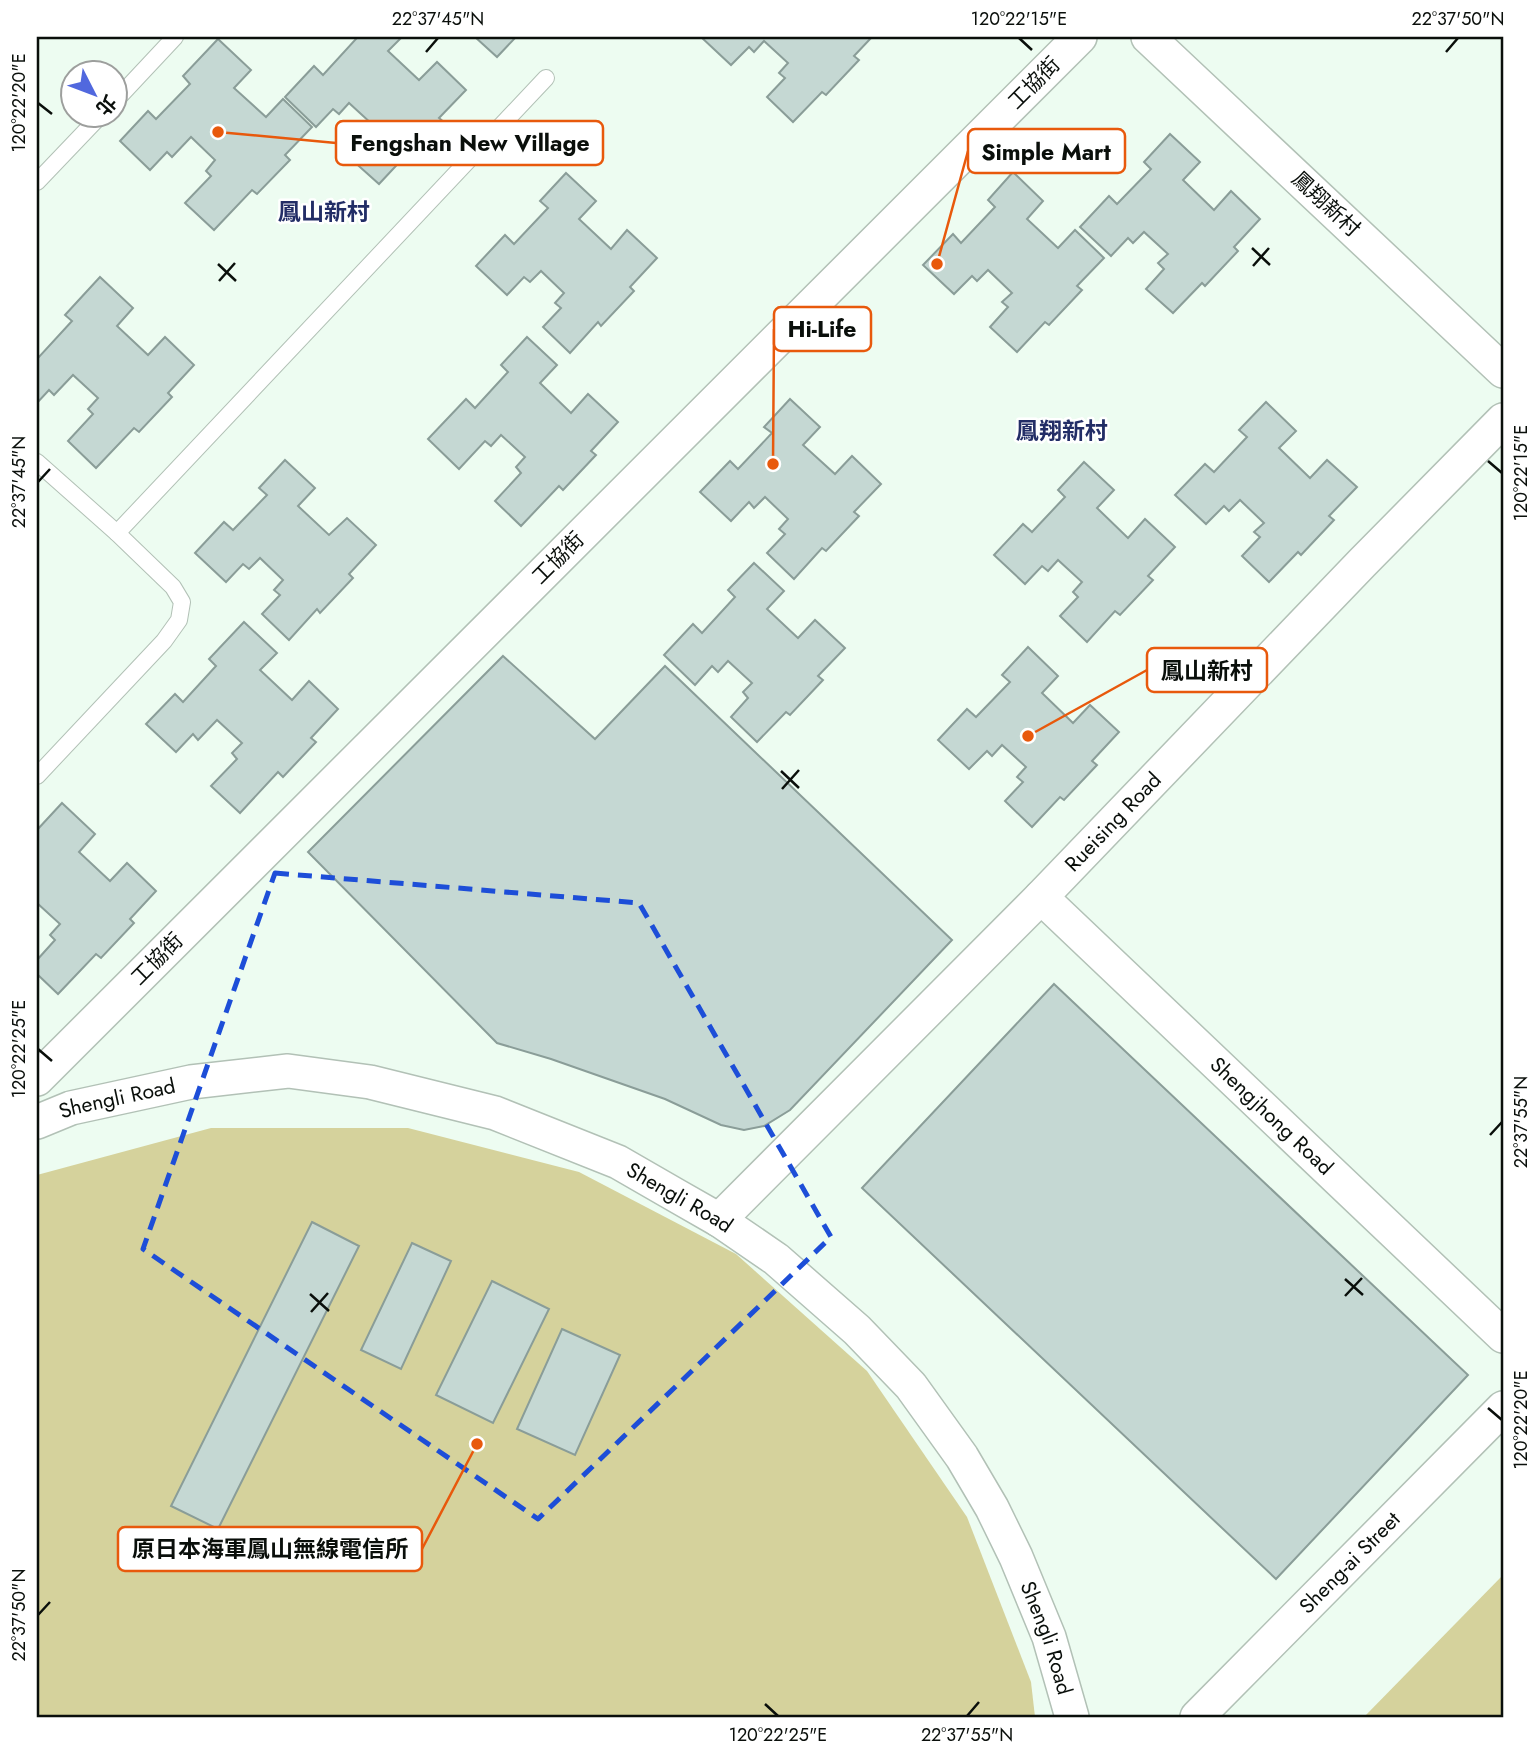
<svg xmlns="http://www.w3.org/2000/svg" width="1540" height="1754" font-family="Jost,'Noto Sans TC',sans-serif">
  <rect width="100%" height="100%" fill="#edfcf1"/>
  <g fill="#d5d29c">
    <polygon points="211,1128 408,1128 579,1172 736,1254 867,1371 967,1517 1031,1682 1035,1717 37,1717 37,1175"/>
    <polygon points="1503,1575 1503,1717 1364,1717"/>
  </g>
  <g fill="#c5d8d3" stroke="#8a9d98" stroke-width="2">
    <polygon points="353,37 402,37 388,51 419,80 437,62 466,90 439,118 444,122 410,158 407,154 379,184 351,159 369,140 364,134 373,125 349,103 339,114 333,109 316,127 285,97 314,66 323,75 356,39"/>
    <polygon points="475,37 516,37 497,57"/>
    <polygon points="701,37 872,37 854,56 859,60 826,95 822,92 793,122 767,97 785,78 779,73 788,63 764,41 754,52 749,47 731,65"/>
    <polygon points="218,39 251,70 234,88 266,117 283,99 312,127 285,155 290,160 257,194 252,190 214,230 185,203 211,176 206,171 215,160 191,137 172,157 167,152 150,170 120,141 148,111 156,119 190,84 183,76"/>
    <polygon points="1170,134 1200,162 1183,180 1214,210 1231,191 1260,219 1234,247 1238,251 1205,286 1202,283 1173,313 1146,289 1164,269 1158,263 1168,254 1144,232 1133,243 1128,238 1111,256 1080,227 1109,196 1117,204 1151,169 1144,162"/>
    <polygon points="1013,172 1043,201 1027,219 1058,248 1075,230 1104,258 1077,286 1082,290 1049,325 1045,322 1017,352 990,327 1008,307 1002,302 1012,293 988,270 977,281 972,276 954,294 923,265 953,234 961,243 995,207 988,200"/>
    <polygon points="566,173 596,201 579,219 611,249 627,230 657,258 630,287 634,291 601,326 598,322 570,353 543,327 561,308 555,303 564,293 541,271 530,282 524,277 507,295 476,266 505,235 514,244 548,208 540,201"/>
    <polygon points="100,277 133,308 117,326 148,355 165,337 194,365 168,393 172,397 139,432 134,428 96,468 68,441 93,414 88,409 98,398 73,375 54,395 49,390 37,403 37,354 39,357 72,321 65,315"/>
    <polygon points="527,337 557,365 540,383 571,413 588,394 618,422 591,451 596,455 563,490 559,486 521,526 495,501 521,473 516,467 525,457 501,435 491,446 485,441 459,469 428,439 466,399 475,408 508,372 501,365"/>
    <polygon points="790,399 820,427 803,445 835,474 852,456 881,484 854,512 859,516 826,551 822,548 794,579 767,553 785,534 779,529 788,519 765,497 754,508 749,502 731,521 700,492 730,461 738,469 772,433 764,427"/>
    <polygon points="1266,402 1296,431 1279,448 1310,478 1327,460 1357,487 1329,516 1334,520 1301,555 1298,552 1269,582 1242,556 1260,537 1254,532 1264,523 1240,500 1229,511 1224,506 1206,524 1175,495 1205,464 1214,472 1247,437 1239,430"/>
    <polygon points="285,460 315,488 298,506 329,535 347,518 376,545 349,574 353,578 320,613 317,609 289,640 262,614 280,595 274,590 283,580 260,558 249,569 243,564 226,582 195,553 224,522 233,530 267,495 259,488"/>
    <polygon points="1084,462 1114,490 1097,508 1128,538 1145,519 1175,547 1148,576 1153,580 1120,615 1115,611 1087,642 1060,616 1078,597 1073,592 1082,582 1058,560 1048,571 1042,566 1025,584 994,555 1023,524 1032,532 1065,497 1058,490"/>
    <polygon points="754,563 784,591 767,609 798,638 815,620 845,648 818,676 823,680 790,715 786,712 757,742 731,717 748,698 743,692 752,683 728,661 718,672 712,666 695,685 664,655 693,624 702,633 735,597 728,590"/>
    <polygon points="244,622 277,653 260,670 292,700 309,681 338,709 311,738 316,742 283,777 278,772 240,813 211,786 237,759 232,753 242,743 217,720 198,740 193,734 176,752 146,724 175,694 183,702 216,666 209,659"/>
    <polygon points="1028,647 1058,676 1042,693 1073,723 1090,705 1119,732 1092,761 1097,765 1064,800 1060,797 1032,827 1005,801 1023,782 1017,777 1026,767 1002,745 992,756 987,751 969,769 938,740 967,709 976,717 1010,682 1002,675"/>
    <polygon points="503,656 595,739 665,666 952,940 790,1110 764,1126 744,1130 721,1125 665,1099 551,1059 497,1043 308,852"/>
    <polygon points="62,803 95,834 79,852 110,881 127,863 156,891 130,919 134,923 101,958 96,954 58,994 37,974 37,960 55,940 50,935 60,924 37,903 37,830"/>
    <polygon points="1054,984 1468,1375 1276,1579 862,1188"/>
    <polygon points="312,1222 359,1246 218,1529 171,1506"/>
    <polygon points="412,1243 451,1261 401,1369 361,1350"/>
    <polygon points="492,1281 549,1309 493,1423 436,1395"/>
    <polygon points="562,1329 620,1355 575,1455 517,1429"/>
  </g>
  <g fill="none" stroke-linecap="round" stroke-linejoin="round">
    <g stroke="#b2c1b6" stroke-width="18">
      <g id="service">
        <polyline points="116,100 175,37"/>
        <polyline points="37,182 100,116"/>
        <polyline points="37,462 117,533 173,587 182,602 179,620 164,641 37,776"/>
        <polyline points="117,533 546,78"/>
      </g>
    </g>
    <g stroke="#b2c1b6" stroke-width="36">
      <g id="minor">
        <polyline points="1148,37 1503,371"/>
        <path id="s1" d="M1041,897L1503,1336"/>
        <polyline points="37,1079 1080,37"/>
        <path id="s2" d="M37,1122L71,1108L191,1082L288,1071L370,1082L495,1113L618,1162L677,1196L719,1220L776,1259L857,1330L911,1386L962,1457L992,1508L1016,1557L1049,1637L1072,1717"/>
        <path id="s3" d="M719,1220L1041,897L1362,563L1503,420"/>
        <path id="s4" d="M1197,1717L1503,1408"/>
      </g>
    </g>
    <use href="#service" stroke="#fff" stroke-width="16"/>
    <use href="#minor" stroke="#fff" stroke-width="33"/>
  </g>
  <path fill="none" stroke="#1d4ed8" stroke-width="5" stroke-dasharray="14 9" stroke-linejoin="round" d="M275,873L639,903L831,1237L538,1519L143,1249Z"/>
  <path fill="none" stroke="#0a0f0b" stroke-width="2.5" d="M1019,38L1032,50M426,52L438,38M1446,52L1458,38M38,103L52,114M1252,248L1270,265M218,264L236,281M1253,266L1269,248M219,281L235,263M1488,461L1502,473M38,482L50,469M781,771L799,788M782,789L799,770M38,1049L52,1061M1490,1135L1502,1122M1345,1279L1363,1295M310,1294L329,1311M1345,1296L1362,1278M311,1312L328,1293M1488,1408L1502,1420M38,1615L50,1602M765,1704L778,1716M967,1716L979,1702"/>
  <g text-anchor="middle" stroke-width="5" stroke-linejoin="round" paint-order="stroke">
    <g font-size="21" fill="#0a0f0b" stroke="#fff">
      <text transform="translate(1034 83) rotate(-45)" y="7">工協街</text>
      <text transform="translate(1326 204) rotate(43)" y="7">鳳翔新村</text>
      <text transform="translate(558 558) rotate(-45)" y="7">工協街</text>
      <text dy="7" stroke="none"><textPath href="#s3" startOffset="560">Rueising Road</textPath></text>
      <text transform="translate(157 959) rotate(-45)" y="7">工協街</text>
      <text dy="7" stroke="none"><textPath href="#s2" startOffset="84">Shengli Road</textPath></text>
      <text dy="7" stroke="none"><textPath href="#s1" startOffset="318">Shengjhong Road</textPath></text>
      <text dy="7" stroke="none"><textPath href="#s2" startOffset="672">Shengli Road</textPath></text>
      <text dy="7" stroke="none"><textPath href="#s4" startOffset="217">Sheng-ai Street</textPath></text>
      <text dy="7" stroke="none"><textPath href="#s2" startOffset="1260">Shengli Road</textPath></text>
    </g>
    <g font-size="23" font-weight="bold" fill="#222d66" stroke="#fff">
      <text x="324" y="220">鳳山新村</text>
      <text x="1062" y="439">鳳翔新村</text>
    </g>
  </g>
  <path fill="none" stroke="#e8590c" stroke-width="2.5" d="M218 132L336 143M937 264L968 151M773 464L774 329M1028 736L1147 670M477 1444L422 1549"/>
  <g fill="#e8590c" stroke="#fff" stroke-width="2.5">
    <circle cx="218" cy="132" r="7"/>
    <circle cx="937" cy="264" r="7"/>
    <circle cx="773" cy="464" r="7"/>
    <circle cx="1028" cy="736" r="7"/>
    <circle cx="477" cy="1444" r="7"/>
  </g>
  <g fill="#fff" stroke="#e8590c" stroke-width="2.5">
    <rect x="336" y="121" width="267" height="44" rx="7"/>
    <rect x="968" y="129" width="157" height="44" rx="7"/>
    <rect x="774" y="307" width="97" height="44" rx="7"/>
    <rect x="1147" y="648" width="120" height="44" rx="7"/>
    <rect x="118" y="1527" width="304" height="44" rx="7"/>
  </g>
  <g font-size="23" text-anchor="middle" font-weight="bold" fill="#0a0f0b">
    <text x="470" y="151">Fengshan New Village</text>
    <text x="1046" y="160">Simple Mart</text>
    <text x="822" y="337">Hi-Life</text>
    <text x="1207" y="679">鳳山新村</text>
    <text x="270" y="1557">原日本海軍鳳山無線電信所</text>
  </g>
  <rect width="1540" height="1754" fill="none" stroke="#ffffff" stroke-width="77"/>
  <g transform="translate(94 94) rotate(132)"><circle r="33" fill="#ffffff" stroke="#9d9f9d" stroke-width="2"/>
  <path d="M0-5L12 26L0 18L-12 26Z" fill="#5168de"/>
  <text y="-10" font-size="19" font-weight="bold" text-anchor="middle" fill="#0a0f0b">北</text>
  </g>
  <rect x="38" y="38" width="1464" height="1678" fill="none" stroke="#0a0f0b" stroke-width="2.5"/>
  <g font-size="18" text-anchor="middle" fill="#0a0f0b">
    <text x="438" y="25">22°37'45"N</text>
    <text x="1019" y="25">120°22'15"E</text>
    <text x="1458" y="25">22°37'50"N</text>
    <text transform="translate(19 103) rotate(-90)" y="6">120°22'20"E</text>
    <text transform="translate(1521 473) rotate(-90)" y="6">120°22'15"E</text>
    <text transform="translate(19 482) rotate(-90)" y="6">22°37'45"N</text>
    <text transform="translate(19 1049) rotate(-90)" y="6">120°22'25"E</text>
    <text transform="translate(1521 1122) rotate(-90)" y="6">22°37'55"N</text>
    <text transform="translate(1521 1420) rotate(-90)" y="6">120°22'20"E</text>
    <text transform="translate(19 1615) rotate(-90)" y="6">22°37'50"N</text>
    <text x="778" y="1741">120°22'25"E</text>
    <text x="967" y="1741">22°37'55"N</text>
  </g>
</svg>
